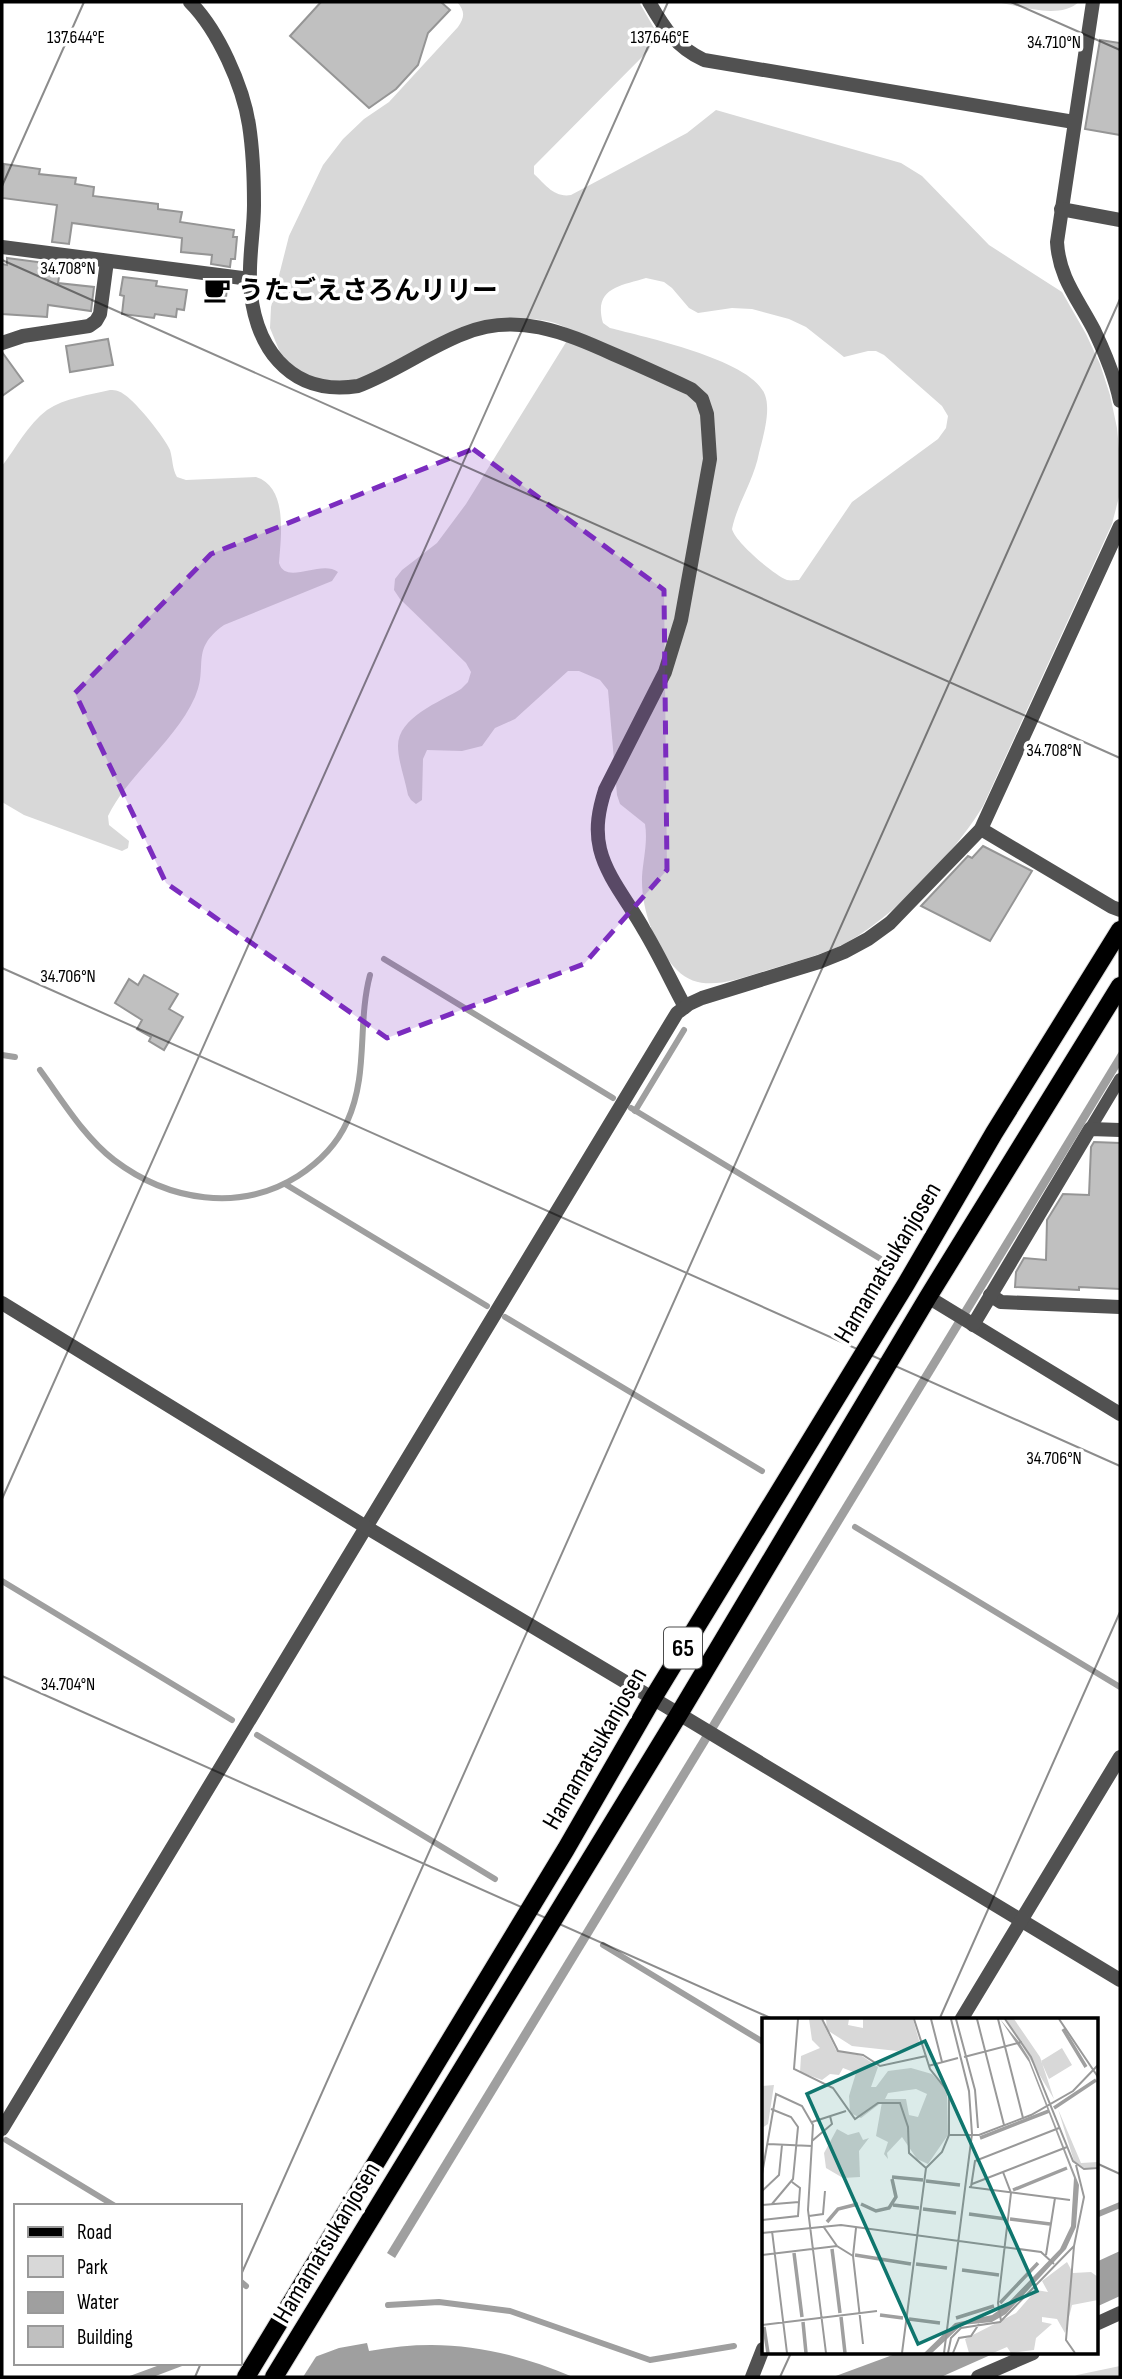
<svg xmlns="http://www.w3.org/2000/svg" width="1122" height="2379" font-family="'Sofia Sans Condensed','Noto Sans JP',sans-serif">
  <rect width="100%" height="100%" fill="#fff"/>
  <g fill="#d8d8d8" fill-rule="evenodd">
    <path d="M457,2H639L654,28L656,36L648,51L534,166V174C545,184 554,198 571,195L687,133L716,110L901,163L922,176L989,245L1062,292L1086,334L1100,364L1110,395L1117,428L1120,460V493L1112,524L983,806C955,853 892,919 844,944C817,957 786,964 758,973C732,981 699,993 677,970C655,948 641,909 642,877C643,860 648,842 645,824L620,804L617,795L608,690L600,680L579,671H568L515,719L495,728L482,746L462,751L427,750L423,759L422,800L416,804L411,800L408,795C405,779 398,761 398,746C398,717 440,702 461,689L468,682L471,672L466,663L400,599L394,590L395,579L402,570L437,543L466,504L568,339V329C550,318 526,319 506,318L356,381L322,382L291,367L279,350L270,328L271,307L289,236L323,165L343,139L364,119L389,102L458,27C465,17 465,11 457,2ZM646,278L664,282L672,288L689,308L698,313L732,308L752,309L789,319L806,327L844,357L868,351H876L884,355L942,406L948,416L946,428L938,439L852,502L799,580C794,580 792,581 787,580C774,575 735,542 732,529C737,504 754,480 759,453C763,437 771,411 765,395C753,360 644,337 610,328L603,323C593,288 620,286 646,278Z"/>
    <path d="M996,2H1079C1059,20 1021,6 996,2Z"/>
    <path d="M110,390C116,390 120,391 125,395C137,403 165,438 170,450C173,460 172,468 177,477L186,480L256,477C288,487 281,536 279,563C286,586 321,559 338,572L332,581L224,625C189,650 209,666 195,697C175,742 129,773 108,816L109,825L129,841L128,848L122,851L24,815L2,802V466C16,448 28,424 47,410C64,398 90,395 110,390Z"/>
    <polygon points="1120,2366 1120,2377 1073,2377 1077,2375"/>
  </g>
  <g fill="#9f9f9f">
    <polygon points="1120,1050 1120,1066 395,2258 387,2253"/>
    <polygon points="1120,2251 1120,2296 1096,2307 1096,2262"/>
    <path d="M367,2343L369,2351C444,2337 503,2348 573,2377H261L339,2348Z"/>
    <polygon points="898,2353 995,2353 941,2377 833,2377"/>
    <polygon points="165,2363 190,2363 153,2377 127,2377"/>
  </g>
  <polygon fill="#fff" points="319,2352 303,2377 257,2377 260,2374"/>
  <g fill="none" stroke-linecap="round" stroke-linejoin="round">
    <g stroke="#9f9f9f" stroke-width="6">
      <polyline points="384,959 613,1098"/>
      <polyline points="2,1055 15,1057"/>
      <path d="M40,1070C62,1100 84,1137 114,1160C168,1201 240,1213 298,1176C318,1163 337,1144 347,1122C369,1074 357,1024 370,975"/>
      <polyline points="631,1108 889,1264"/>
      <polyline points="635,1111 684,1030"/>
      <polyline points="285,1184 487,1306"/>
      <polyline points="505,1317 762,1471"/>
      <polyline points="855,1527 1120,1687"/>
      <polyline points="2,1581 232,1720"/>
      <polyline points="257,1735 495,1879"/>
      <polyline points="603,1945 763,2042"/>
      <polyline points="6,2140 115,2206"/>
      <polyline points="1096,2215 1120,2205"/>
      <polyline points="240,2281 246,2286"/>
      <polyline points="388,2305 439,2302 510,2311 650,2360 734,2346"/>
    </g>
  </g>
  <g fill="#c0c0c0" stroke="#959595" stroke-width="2">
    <polygon points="321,2 441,2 450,10 428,33 418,65 396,89 369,108 290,36"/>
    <polygon points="1100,40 1120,43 1120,135 1085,129"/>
    <polygon points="4,164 40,169 39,174 76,178 75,184 94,187 93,196 158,204 158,209 182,212 180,222 234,230 233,237 237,237 235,259 231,259 230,267 211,264 212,255 181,252 182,238 72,223 69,244 52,242 57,205 2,198"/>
    <polygon points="7,258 61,265 58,283 94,287 91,311 48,305 47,317 2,314 2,264 7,265"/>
    <polygon points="123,277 157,281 156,286 187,290 184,310 177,309 176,317 155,314 154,318 122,314 124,296 120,295"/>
    <polygon points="208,283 227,286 226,298 207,295"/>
    <polygon points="108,339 113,365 70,372 66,346"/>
    <polygon points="2,352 23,381 2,396"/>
    <polygon points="983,846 1032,871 990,941 921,906 968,856 972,858"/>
    <polygon points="144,975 178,994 169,1009 183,1017 164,1050 149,1041 151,1037 137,1029 142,1020 115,1003 129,979 138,985"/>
    <polygon points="1094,1142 1120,1143 1120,1289 1079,1287 1079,1290 1015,1287 1016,1272 1024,1258 1046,1260 1047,1220 1063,1194 1089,1195 1091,1147"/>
  </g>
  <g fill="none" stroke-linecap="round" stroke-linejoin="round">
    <g stroke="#dbdbdb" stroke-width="20">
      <g id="primary">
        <polyline points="246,2377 566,1849 653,1698 906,1284 994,1133 1120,930"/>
        <polyline points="274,2377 679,1714 928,1297 1120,986"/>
      </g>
    </g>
    <polyline stroke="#515151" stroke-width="12" points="1090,1129 1120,1079"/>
    <g stroke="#515151" stroke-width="14">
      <path d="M190,2C218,30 243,86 249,125C253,151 254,179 254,205C254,230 249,255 250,280C252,344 288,397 358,386C395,372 427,348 463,334C516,312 564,332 613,354C639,365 665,377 691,389L702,399L707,414L710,459L681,620L665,672L605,790C599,809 595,828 600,849C607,878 630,904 644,930C659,955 671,981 685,1007"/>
      <path d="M649,2C664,28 676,47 704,60L1074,122"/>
      <path d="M1093,2L1057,242C1059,278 1078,299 1094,330C1105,353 1115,377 1120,401"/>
      <polyline points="1061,209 1120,220"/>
      <polyline points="2,247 250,279"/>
      <polyline points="2,343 23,336 89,326 96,321 100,314 107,261"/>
      <polyline points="981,829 1112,907 1120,910"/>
      <polyline points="990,1295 1001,1302 1120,1307"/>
      <polyline points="928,1297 1120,1414"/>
      <polyline points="973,1325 1090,1129 1120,1130"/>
      <polyline points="679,1714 1120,1980"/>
      <polyline points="961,2020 1120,1757"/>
      <polyline points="2,2129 677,1013 689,1004 702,998 819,962 844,952 868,939 890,923 981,829 1120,526"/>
      <polyline points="1096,2324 1120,2313"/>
      <polyline points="752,2377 763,2349"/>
      <polyline points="978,2377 1033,2353"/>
    </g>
    <polyline stroke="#515151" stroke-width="14" points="2,1303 366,1527 679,1714"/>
    <use href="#primary" stroke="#000" stroke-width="18"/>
  </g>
  <path fill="#7b2cbf" fill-opacity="0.2" stroke="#7b2cbf" stroke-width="5" stroke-dasharray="14 9" stroke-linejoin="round" d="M473,449L664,590L667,870L584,964L387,1038L166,883L75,693L211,554Z"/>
  <path fill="none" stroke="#000" stroke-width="2" stroke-opacity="0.45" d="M1011,2L1120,50M2,186L84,2M2,260L1120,758M2,968L1120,1466M2,1499L668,2M2,1676L775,2020M939,2020L1120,1612M1096,2163L1120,2174M240,2277L1120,299M195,2377L201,2363M780,2377L791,2353"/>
  <defs>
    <g id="cafe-bare" transform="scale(2.1)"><path d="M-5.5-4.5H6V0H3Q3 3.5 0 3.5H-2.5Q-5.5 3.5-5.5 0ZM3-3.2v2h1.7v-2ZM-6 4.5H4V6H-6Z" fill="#000" stroke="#fff" stroke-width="2.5" paint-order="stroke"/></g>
  </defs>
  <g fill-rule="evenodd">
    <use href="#cafe-bare" x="217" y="290"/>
  </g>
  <g text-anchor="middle" stroke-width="7" stroke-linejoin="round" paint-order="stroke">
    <rect fill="#fff" stroke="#4c4c4c" stroke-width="2" x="664" y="1627.5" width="38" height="41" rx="5"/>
    <g font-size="24" font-weight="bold" fill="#000">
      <text x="683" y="1656">65</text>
    </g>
    <g font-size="26" font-weight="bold" fill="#000" stroke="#fff" text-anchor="start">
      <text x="238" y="299">うたごえさろんリリー</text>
    </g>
    <g font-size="26" fill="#000" stroke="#fff">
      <text transform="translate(887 1262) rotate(-59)" y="9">Hamamatsukanjosen</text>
      <text transform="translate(594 1748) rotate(-60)" y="9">Hamamatsukanjosen</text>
      <text transform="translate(326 2242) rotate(-59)" y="9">Hamamatsukanjosen</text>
    </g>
  </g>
  <g transform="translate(762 2018)">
    <rect width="336" height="336" fill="#fff"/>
    <path d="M59,1L74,32L100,38L116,49L109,69H114L126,53L149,50L170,56L185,72L186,117L166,146L155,141L140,119L125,135L126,141L122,136L126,124L114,118L120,84L99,100L88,95L87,78L94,55L81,50L77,57L68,56L60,62L38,54L39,38L58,30L50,22L47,1ZM154,71L165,76L156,99L147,97L144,81H123L126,75ZM64,1H87L86,7L101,10V1H151L158,26L135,33L90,28L65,12ZM244,1H252L278,39L292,81ZM300,30L310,47L287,61L279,43ZM12,67L6,106L0,110V68ZM296,91L319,145L336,144V149L324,151L312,143ZM75,111L86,117L97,114L101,122L107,120L97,133L98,159L81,160L64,150L62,135ZM305,244L311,255L329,254L336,259V282L310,287L303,315L295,301L280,299V304L290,306L274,320L272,332L249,335L245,329L231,335H207L203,321L254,295L274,272L286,274L280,263Z" fill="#d8d8d8" fill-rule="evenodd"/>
    <path d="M238,1L257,24L267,40L317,167L314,209L304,231L244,296L230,304L200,307L170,335H162L193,305L230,297L243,288L298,231L309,208L312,160L267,44Z" fill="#9f9f9f"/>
    <path fill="none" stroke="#9f9f9f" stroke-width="3.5" d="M301,11L324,49M292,90L334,62M218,120L287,93M130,159L161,162M164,163L198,167M251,172L305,150M99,186L114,193L127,190L134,179L130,161M131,187L157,190M161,191L194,195M207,196L244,201M248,201L288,206M65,204L76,191L96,186M70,231L78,295M32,235L40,299M93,237L149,246M154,246L185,250M200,252L237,257M238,285L276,245M118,297L141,300M79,299L83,335M194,300L232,288M147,301L178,305M41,304L44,335M2,309L6,335"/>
    <path fill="none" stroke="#999" stroke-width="2" d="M36,1L32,51L71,70L93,101L116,85H138L146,109L147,135L164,150M60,1L76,33L101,37L118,48L164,38M169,1L180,44M194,1L213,72L216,110M215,1L242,107M236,1L261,100M243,1L269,39L311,143L322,151L336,150M297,1L336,59M202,39L260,24M166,48L196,40M9,91L29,99L36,109L31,161L10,186M50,104L84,93M187,117H217L269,97L311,73L336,47M50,123L70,106L68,98M6,126L50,128M0,156L14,76L40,88L51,107L46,192L64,335M210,166L305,129M207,169L308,182M209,169L213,143L297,110M0,173L17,157L20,127M0,187L37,184M47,198L61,196L63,173M0,202L36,198L38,170L30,164M61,208L75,228L91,238M94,210L91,238L101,326M10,213L25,335M0,215L79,207L279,234L292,246M312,228L304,322L313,335M0,237L75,228M284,237L293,180M239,303L236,285L249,175L241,154M0,307L115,293M140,335L164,150L180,134L187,117V75L168,51L152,1M182,335L210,116L207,73L189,1M186,335L189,320L199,310L238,304L312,228L322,179L314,147M191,335L197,320L209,318L217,306"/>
    <path fill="#0f766e" fill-opacity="0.15" stroke="#0f766e" stroke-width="3.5" d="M163,23L275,273L156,326L45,76Z"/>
    <rect width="336" height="336" fill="none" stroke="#000" stroke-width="3.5"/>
  </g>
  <g font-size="18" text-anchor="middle" fill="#000" stroke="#fff" stroke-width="7" stroke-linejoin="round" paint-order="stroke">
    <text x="660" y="43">137.646°E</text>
    <text x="76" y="43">137.644°E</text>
    <text x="1054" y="48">34.710°N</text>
    <text x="68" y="274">34.708°N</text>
    <text x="1054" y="756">34.708°N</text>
    <text x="68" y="982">34.706°N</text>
    <text x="1054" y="1464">34.706°N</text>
    <text x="68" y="1690">34.704°N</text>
  </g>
  <rect width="1122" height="2379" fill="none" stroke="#000000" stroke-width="7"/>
  <rect x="14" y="2204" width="228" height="161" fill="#ffffff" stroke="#999999" stroke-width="2"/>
  <rect x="28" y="2227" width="35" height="10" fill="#000000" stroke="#999999" stroke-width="2"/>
  <text x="77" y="2239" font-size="21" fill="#000000">Road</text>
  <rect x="28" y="2256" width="35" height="21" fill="#d8d8d8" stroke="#999999" stroke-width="2"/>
  <text x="77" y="2274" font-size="21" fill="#000000">Park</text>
  <rect x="28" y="2292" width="35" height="21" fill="#9f9f9f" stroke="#999999" stroke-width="2"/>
  <text x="77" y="2309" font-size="21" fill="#000000">Water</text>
  <rect x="28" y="2326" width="35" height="21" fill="#c0c0c0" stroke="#999999" stroke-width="2"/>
  <text x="77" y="2344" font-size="21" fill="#000000">Building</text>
</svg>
